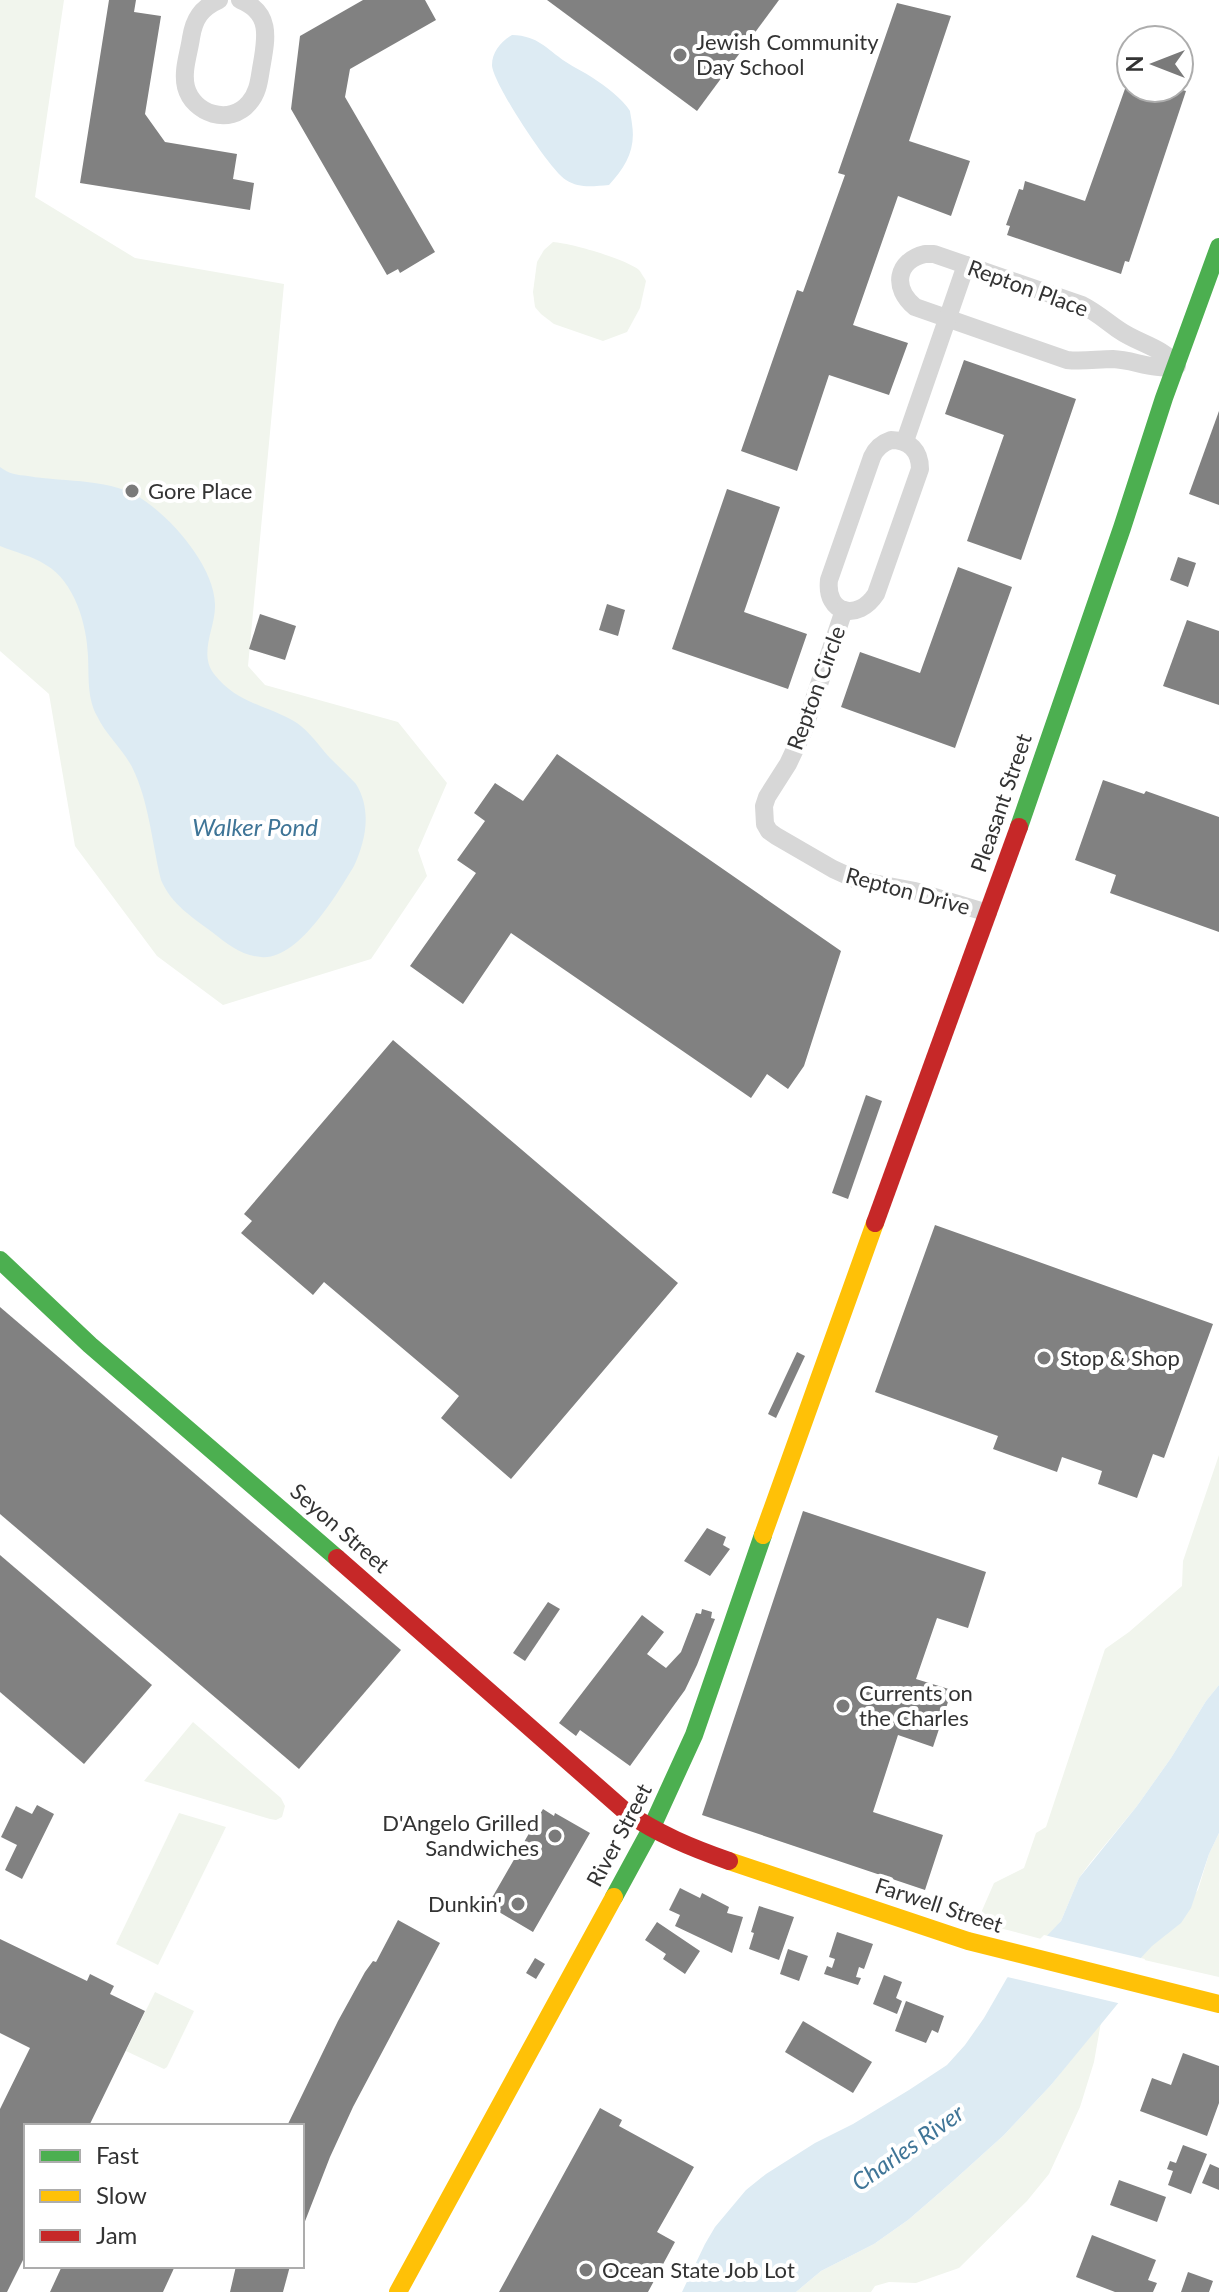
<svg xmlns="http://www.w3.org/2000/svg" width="1219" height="2292" font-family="Lato,sans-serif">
  <rect width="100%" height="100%" fill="#fff"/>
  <g fill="#f1f5ed">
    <polygon points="0,0 64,0 35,197 135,258 284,284 248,666 265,685 398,722 447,783 418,850 427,876 371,959 223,1005 157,956 75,846 49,694 0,651"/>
    <path d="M553,242C570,243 626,259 639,270C640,271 645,279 646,281L640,308L627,332L603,341L554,324L541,314L535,307L533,292L537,262L544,250Z"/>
    <polygon points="1219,1455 1219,1685 1206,1701 1171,1758 1137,1806 1090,1863 1079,1878 1061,1921 1045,1940 977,1922 994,1883 1024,1868 1036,1833 1046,1827 1105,1649 1129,1632 1182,1586 1183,1561"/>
    <polygon points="193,1722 281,1798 285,1806 282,1817 276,1820 270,1819 144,1781"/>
    <polygon points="179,1813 226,1827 158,1965 116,1944"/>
    <polygon points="1219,1833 1219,1977 1140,1959 1198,1890 1209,1854"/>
    <polygon points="155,1992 194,2011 167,2067 164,2069 126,2051"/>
    <polygon points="1101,2022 1094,2062 1080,2107 1049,2174 1027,2201 959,2268 916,2283 889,2282 875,2286 871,2292 796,2292 821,2271 874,2244 908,2220 952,2182 1004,2135 1051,2085"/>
  </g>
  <g fill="#ddebf3">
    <path d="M512,35C539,36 545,48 566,62C575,68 584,72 593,78C605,86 623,99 630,111C630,112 632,122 632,124C636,149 626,166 609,185C594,186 580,189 566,180C551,172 492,82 492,65C492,52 501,41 512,35Z"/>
    <path d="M0,467C9,474 17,475 28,476C67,483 112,477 145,501C174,521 214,567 215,604C216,627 198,653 214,674C237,704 268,705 297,723C310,732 320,747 330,758C339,767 348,775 356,784C372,810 366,840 354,866C337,894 298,961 261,957C242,956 226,943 212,932C191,916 172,905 161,880C152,843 149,801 132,767C122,748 106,735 97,716C87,698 89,676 88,656C87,624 74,581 46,565C32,556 15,552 0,546Z"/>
    <polygon points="1219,1685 1219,1833 1209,1854 1191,1908 1181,1923 1152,1946 1140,1959 1120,2001 1051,2085 1004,2135 952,2182 908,2220 874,2244 821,2271 796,2292 682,2292 705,2244 715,2227 746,2190 766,2174 815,2143 853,2124 909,2090 947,2065 965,2045 984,2018 1007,1978 1061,1921 1079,1878 1137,1806 1171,1758 1206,1701"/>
  </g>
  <polygon fill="#fff" points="1044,1935 1145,1959 1122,2004 1003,1976"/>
  <g fill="#818181">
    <polygon points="109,0 136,0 134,12 161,16 145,114 165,142 237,154 233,179 254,183 250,210 80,183"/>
    <polygon points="363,0 425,0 436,20 350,69 345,97 435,252 400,273 398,269 387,275 291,109 300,36"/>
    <polygon points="547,0 779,0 697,111"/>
    <polygon points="897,3 951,16 909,141 970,161 951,216 898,196 853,325 908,343 889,395 829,375 797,471 741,451 797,290 803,292 845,175 838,173"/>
    <polygon points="1131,72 1131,88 1175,88 1186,91 1129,262 1125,261 1121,274 1007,235 1010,226 1006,225 1019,189 1023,190 1025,181 1085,201"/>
    <polygon points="964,360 1076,399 1021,560 967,541 1004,435 945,414"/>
    <polygon points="1219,411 1219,505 1189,494"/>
    <polygon points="727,489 780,507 744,612 807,634 788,689 672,649"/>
    <polygon points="1178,557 1196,563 1188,587 1170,580"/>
    <polygon points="958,567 1012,587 955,748 841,707 860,652 920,673"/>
    <polygon points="607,604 625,610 618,636 599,630"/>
    <polygon points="260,614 296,626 285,660 249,649"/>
    <polygon points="1187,620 1219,631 1219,705 1163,686"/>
    <polygon points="557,754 841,951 804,1066 788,1089 767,1074 751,1098 511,933 463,1004 410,966 476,873 457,860 485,821 474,813 495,783 523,801"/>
    <polygon points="1103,780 1144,794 1146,791 1219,817 1219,932 1110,893 1116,875 1075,860"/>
    <polygon points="393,1040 678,1283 511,1479 441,1418 459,1396 324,1282 313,1295 241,1233 252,1221 244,1214"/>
    <polygon points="866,1095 882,1101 848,1199 832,1193"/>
    <polygon points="935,1225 1213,1324 1164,1458 1153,1454 1137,1498 1098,1484 1102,1471 1062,1457 1057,1472 993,1449 998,1436 875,1392"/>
    <polygon points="0,1307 401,1650 299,1769 0,1514"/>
    <polygon points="797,1352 805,1356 776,1418 768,1414"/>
    <polygon points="803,1511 986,1572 968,1628 937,1618 916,1679 952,1690 933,1747 898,1735 873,1812 943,1835 925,1890 702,1815"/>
    <polygon points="707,1528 726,1537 723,1545 730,1549 710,1576 684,1561"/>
    <polygon points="0,1555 152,1685 84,1764 0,1692"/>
    <polygon points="548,1602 560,1609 525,1661 513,1653"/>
    <polygon points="702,1609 712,1612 711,1618 715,1619 697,1665 685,1690 630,1766 580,1730 576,1736 559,1723 642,1615 664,1632 647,1654 666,1668 681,1652 696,1613 701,1614"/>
    <polygon points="37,1805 54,1814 22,1879 5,1870 17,1845 1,1837 16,1806 32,1814"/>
    <polygon points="543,1809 554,1816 555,1813 590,1833 533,1932 499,1912 501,1909 489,1903"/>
    <polygon points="680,1888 700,1898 702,1893 729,1907 727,1913 743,1917 732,1953 675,1926 680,1915 669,1910"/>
    <polygon points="759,1906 794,1917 779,1960 749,1949 754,1933 751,1932"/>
    <polygon points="398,1920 440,1943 353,2107 330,2157 302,2229 302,2126 287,2126 338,2021 365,1972 373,1961 376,1962"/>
    <polygon points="657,1922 700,1951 685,1974 663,1959 666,1954 645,1940"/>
    <polygon points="837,1932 873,1944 864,1969 859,1967 856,1977 861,1978 858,1985 824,1974 827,1966 832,1968 835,1959 829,1957"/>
    <polygon points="0,1939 87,1981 90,1974 114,1986 110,1994 145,2011 89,2126 26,2126 26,2254 7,2292 0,2292 0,2109 30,2048 0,2033"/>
    <polygon points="788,1949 808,1956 799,1981 780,1974"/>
    <polygon points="535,1958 545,1964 536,1979 526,1973"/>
    <polygon points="884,1975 902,1982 896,1998 902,2001 897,2014 873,2004"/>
    <polygon points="906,2001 944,2016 938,2033 932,2030 926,2043 895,2031"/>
    <polygon points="803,2021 872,2062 853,2093 785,2052"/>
    <polygon points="1183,2053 1219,2066 1219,2103 1207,2136 1140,2111 1152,2078 1171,2085"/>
    <polygon points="600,2108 622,2120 619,2126 694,2167 657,2232 675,2242 648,2292 499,2292"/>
    <polygon points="1183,2145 1207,2154 1191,2194 1168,2185 1173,2171 1167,2169 1170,2161 1176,2163"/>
    <polygon points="1210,2164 1219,2168 1219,2190 1202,2183"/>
    <polygon points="1119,2180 1166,2197 1157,2222 1110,2205"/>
    <polygon points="1092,2235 1156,2260 1148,2280 1157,2283 1153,2292 1115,2292 1076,2277"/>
    <polygon points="62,2266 175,2266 163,2292 50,2292"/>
    <polygon points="236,2266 290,2266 283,2292 230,2292"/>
    <polygon points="1188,2272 1213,2281 1209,2292 1181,2292"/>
  </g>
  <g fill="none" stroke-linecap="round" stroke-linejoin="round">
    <g stroke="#d7d7d7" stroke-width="18">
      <path d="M219,0C201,8 194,19 191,38C189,53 182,71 186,87C193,114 230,126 249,103C258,93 259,81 261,69C266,40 273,13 240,0"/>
      <path d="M925,254H934L1082,305C1096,312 1106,321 1119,330C1139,344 1161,346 1177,366C1154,371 1135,360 1113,359C1098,359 1083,362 1067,360L915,307C892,288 896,261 925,254Z"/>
      <path d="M891,440C910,440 920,451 920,469L876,594C858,622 825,614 829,580L872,457C876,448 882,443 891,440Z"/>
      <polyline points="905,441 966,265"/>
      <polyline points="844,610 803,732 788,764 767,797 764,806 765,824 769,831 776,836 833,869 857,880 915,891 988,913"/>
    </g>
    <g stroke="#4caf50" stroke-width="18">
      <polyline points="1019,827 1122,528 1164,398 1219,247"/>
      <polyline points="0,1260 90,1345 337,1558"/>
      <polyline points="614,1897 651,1829 694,1735 763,1535"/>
    </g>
    <g stroke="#ffc107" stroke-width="18">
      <polyline points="763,1535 875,1223"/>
      <polyline points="729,1861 968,1941 1219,2004"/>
      <polyline points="398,2292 614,1897"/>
    </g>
    <g stroke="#c62828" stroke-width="18">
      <polyline points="875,1223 1019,827"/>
      <path d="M337,1558L626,1812C658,1834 692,1848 729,1861"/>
    </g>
  </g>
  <g fill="#7a7a7a" stroke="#fff" stroke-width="3">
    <circle cx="680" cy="55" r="8"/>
    <circle cx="132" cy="491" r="8"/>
    <circle cx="1044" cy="1358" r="8"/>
    <circle cx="843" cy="1706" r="8"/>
    <circle cx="555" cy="1836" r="8"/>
    <circle cx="518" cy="1904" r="8"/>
    <circle cx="586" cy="2270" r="8"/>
  </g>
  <g text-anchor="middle" stroke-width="8" stroke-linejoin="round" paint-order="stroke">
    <g font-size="22" fill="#333" stroke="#fff" text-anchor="start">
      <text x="696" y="50">Jewish Community<tspan x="696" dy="25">Day School</tspan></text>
      <text x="148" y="499">Gore Place</text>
      <text x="1060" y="1366">Stop &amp; Shop</text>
      <text x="859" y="1701">Currents on<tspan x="859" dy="25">the Charles</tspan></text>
      <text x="539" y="1831" text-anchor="end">D'Angelo Grilled<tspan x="539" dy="25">Sandwiches</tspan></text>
      <text x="502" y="1912" text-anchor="end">Dunkin'</text>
      <text x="602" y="2278">Ocean State Job Lot</text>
    </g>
    <g font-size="22" fill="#333" stroke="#fff">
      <text transform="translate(1028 288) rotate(20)" y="8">Repton Place</text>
      <text transform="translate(816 688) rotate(-70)" y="8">Repton Circle</text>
      <text transform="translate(1001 803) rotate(-71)" y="8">Pleasant Street</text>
      <text transform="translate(908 891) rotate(15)" y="8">Repton Drive</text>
      <text transform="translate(340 1528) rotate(41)" y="8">Seyon Street</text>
      <text transform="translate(619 1835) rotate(-62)" y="8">River Street</text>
      <text transform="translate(939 1905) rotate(18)" y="8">Farwell Street</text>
    </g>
    <g font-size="24" font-style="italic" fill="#3f7597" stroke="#fff">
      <text x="255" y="836">Walker Pond</text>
      <text transform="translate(908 2148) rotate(-35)" y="8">Charles River</text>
    </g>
  </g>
  <rect x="24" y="2124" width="280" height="144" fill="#ffffff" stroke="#adadad" stroke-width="2"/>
  <rect x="40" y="2150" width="40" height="12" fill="#4caf50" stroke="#adadad" stroke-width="2"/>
  <text x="96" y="2164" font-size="24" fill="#333333">Fast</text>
  <rect x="40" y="2190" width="40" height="12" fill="#ffc107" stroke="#adadad" stroke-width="2"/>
  <text x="96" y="2204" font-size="24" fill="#333333">Slow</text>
  <rect x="40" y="2230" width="40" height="12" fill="#c62828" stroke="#adadad" stroke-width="2"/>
  <text x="96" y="2244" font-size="24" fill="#333333">Jam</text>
  <g transform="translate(1155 64) rotate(270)"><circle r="38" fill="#ffffff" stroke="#adadad" stroke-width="2"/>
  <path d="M0-6L14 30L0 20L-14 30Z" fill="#7a7a7a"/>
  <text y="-12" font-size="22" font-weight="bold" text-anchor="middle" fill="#333333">N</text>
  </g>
</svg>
